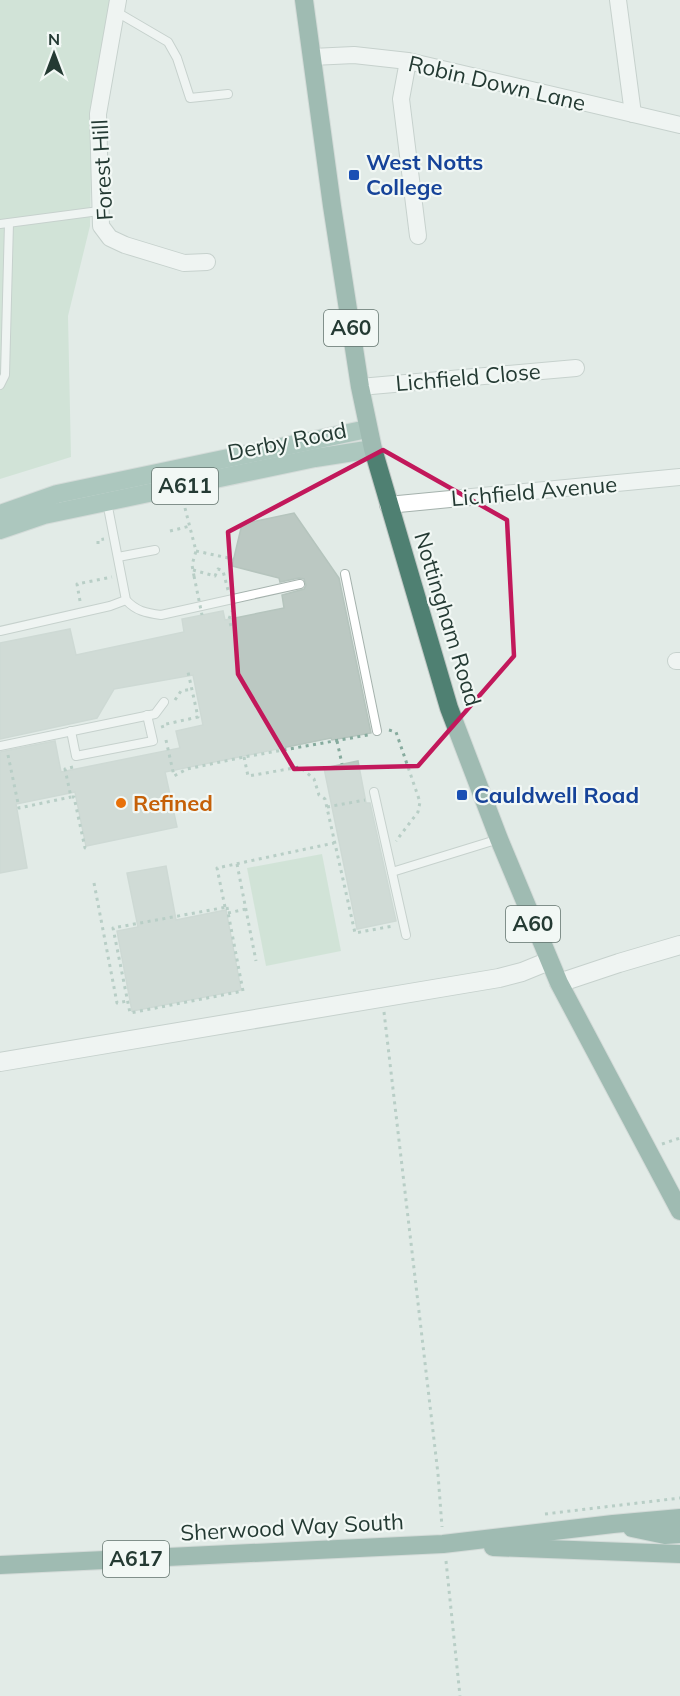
<svg xmlns="http://www.w3.org/2000/svg" width="680" height="1696" font-family="Mulish,sans-serif">
  <rect width="100%" height="100%" fill="#e2ebe7"/>
  <g fill="#bddac4">
    <polygon points="0,0 110,0 92,113 90,226 68,316 71,457 0,479"/>
    <polygon points="322,854 341,951 266,966 247,868"/>
  </g>
  <g fill="#bbc8c2" stroke="#b5c4bd" stroke-width="1.5">
    <polygon points="294,513 339,578 371,733 332,740 331,738 165,772 177,827 86,846 75,792 16,804 27,868 0,873 0,752 55,741 61,772 180,748 176,731 203,725 193,675 114,689 97,718 0,739 0,643 70,629 76,655 184,632 182,619 223,611 225,620 284,608 282,595 304,589 306,585 304,579 299,578 280,582 279,578 232,566 242,524"/>
    <polygon points="358,761 366,803 370,803 396,921 357,929 324,768"/>
    <polygon points="166,866 176,920 226,910 241,990 132,1011 117,931 138,927 127,873"/>
  </g>
  <g fill="none" stroke-linecap="round" stroke-linejoin="round">
    <g stroke="#a5b2ad" stroke-width="10">
      <g id="service">
        <polyline points="115,11 168,42 177,58 190,98 228,94"/>
        <polyline points="0,224 99,211"/>
        <polyline points="0,385 5,375 9,223"/>
        <path d="M107,502L126,600C136,611 146,613 161,615L300,584"/>
        <polyline points="118,557 155,550"/>
        <polyline points="345,574 377,731"/>
        <polyline points="0,631 110,606 126,600"/>
        <polyline points="71,731 76,756 153,741 147,715"/>
        <polyline points="0,746 155,714 164,702"/>
        <polyline points="374,792 406,935"/>
        <polyline points="392,872 499,839"/>
      </g>
    </g>
    <g stroke="#a5b2ad" stroke-width="18">
      <g id="minor">
        <polyline points="118,0 98,114 101,226 110,238 125,245 184,263 207,262"/>
        <polyline points="618,0 633,114"/>
        <polyline points="312,57 354,55 408,61 680,125"/>
        <polyline points="408,61 401,99 418,236"/>
        <polyline points="360,387 576,368"/>
        <polyline points="388,505 680,477"/>
        <polyline points="676,661 680,661"/>
      </g>
    </g>
    <g stroke="#a5b2ad" stroke-width="20">
      <g id="tertiary">
        <polyline points="559,983 619,963 680,945"/>
        <polyline points="0,1062 499,978 522,972 549,961"/>
      </g>
    </g>
    <g stroke="#c2c8c6" stroke-width="20">
      <g id="primary">
        <polyline points="0,514 57,494 367,429"/>
        <polyline points="0,530 44,515 315,458 373,449"/>
      </g>
    </g>
    <g stroke="#c2c8c6" stroke-width="20">
      <g id="trunk">
        <polyline points="304,0 332,206 360,387 373,449 449,708 499,839 559,983 680,1211"/>
        <polyline points="632,1528 665,1535 680,1534"/>
        <polyline points="493,1547 680,1554"/>
        <polyline points="0,1565 443,1544 613,1524 680,1518"/>
      </g>
    </g>
    <g stroke="#86ab9e" stroke-width="3" stroke-dasharray="3 4.5" stroke-linecap="butt">
      <polyline points="185,508 196,551 192,565 194,576"/>
      <polyline points="170,531 190,526"/>
      <polyline points="98,544 98,540 104,539"/>
      <polyline points="196,551 233,559"/>
      <polyline points="193,570 215,576 218,569 223,571 228,590"/>
      <polyline points="80,601 77,584 112,577"/>
      <polyline points="231,626 229,619 232,611"/>
      <polyline points="175,700 181,691 192,689"/>
      <polyline points="163,728 162,725 198,717 188,672"/>
      <polyline points="389,730 396,732 420,802 418,812 396,841"/>
      <polyline points="166,740 174,776 187,769 244,757 368,735"/>
      <polyline points="337,741 342,764"/>
      <polyline points="8,755 19,808 71,797"/>
      <polyline points="244,757 248,776 300,767 314,779 319,795 325,799 355,933 393,926"/>
      <polyline points="73,767 65,769 71,797 74,797 85,848 89,850"/>
      <polyline points="327,807 365,800"/>
      <polyline points="237,864 256,961"/>
      <polyline points="94,883 117,1003 127,1001"/>
      <polyline points="225,907 217,868 334,843"/>
      <polygon points="227,907 243,991 130,1013 113,928"/>
      <polyline points="228,913 246,909"/>
      <polyline points="384,1012 438,1474 442,1527"/>
      <polyline points="662,1144 680,1138"/>
      <polyline points="545,1514 680,1498"/>
      <polyline points="446,1561 460,1696"/>
    </g>
    <use href="#service" stroke="#fff" stroke-width="8"/>
    <use href="#minor" stroke="#fff" stroke-width="16"/>
    <use href="#tertiary" stroke="#fff" stroke-width="18"/>
    <use href="#primary" stroke="#6b9c8d" stroke-width="18"/>
    <use href="#trunk" stroke="#4f8072" stroke-width="18"/>
    <polyline stroke="#86ab9e" stroke-width="3" stroke-dasharray="3 4.5" stroke-linecap="butt" points="194,576 202,615"/>
  </g>
  <path d="M0 0H680V1696H0ZM383,450L507,520L514,656L418,766L294,769L238,674L228,532Z" fill="#e2ebe7" fill-opacity=".55" fill-rule="evenodd"/>
  <path fill="none" stroke="#c2185b" stroke-width="4.5" stroke-linejoin="round" d="M383,450L507,520L514,656L418,766L294,769L238,674L228,532Z"/>
  <g fill="#1a4fb4" stroke="#f2f8f5" stroke-width="2">
    <rect x="348" y="169" width="12" height="12" rx="3"/>
    <rect x="456" y="789" width="12" height="12" rx="3"/>
  </g>
  <circle fill="#e8710a" stroke="#f2f8f5" stroke-width="2" cx="121" cy="803" r="6"/>
  <g text-anchor="middle" stroke-width="4.5" stroke-linejoin="round" paint-order="stroke">
    <g fill="#f2f8f5" stroke="#62736d" stroke-width="1.5">
      <rect x="324" y="310" width="54" height="36" rx="4.5"/>
      <rect x="152" y="468" width="66" height="36" rx="4.5"/>
      <rect x="506" y="906" width="54" height="36" rx="4.5"/>
      <rect x="103" y="1541" width="66" height="36" rx="4.5"/>
    </g>
    <g font-size="21" font-weight="bold" fill="#243a33">
      <text x="351" y="335">A60</text>
      <text x="185" y="493">A611</text>
      <text x="533" y="931">A60</text>
      <text x="136" y="1566">A617</text>
    </g>
    <g font-size="22" fill="#243a33" stroke="#f2f8f5">
      <text transform="translate(497 83) rotate(13)" y="8">Robin Down Lane</text>
      <text transform="translate(102 170) rotate(-93)" y="8">Forest Hill</text>
      <text transform="translate(468 377) rotate(-5)" y="8">Lichfield Close</text>
      <text transform="translate(287 441) rotate(-11)" y="8">Derby Road</text>
      <text transform="translate(534 491) rotate(-5)" y="8">Lichfield Avenue</text>
      <text transform="translate(448 619) rotate(73)" y="8">Nottingham Road</text>
      <text transform="translate(292 1527) rotate(-3)" y="8">Sherwood Way South</text>
    </g>
    <g font-size="22" font-weight="bold" fill="#164399" stroke="#f2f8f5" text-anchor="start">
      <text x="366" y="170">West Notts<tspan x="366" dy="25">College</tspan></text>
      <text x="474" y="803">Cauldwell Road</text>
    </g>
    <g font-size="22" font-weight="bold" fill="#c56008" stroke="#f2f8f5" text-anchor="start">
      <text x="133" y="811">Refined</text>
    </g>
  </g>
  <g transform="translate(54 54)" stroke="#f2f8f5" stroke-width="4.5" paint-order="stroke">
  <path d="M0-4.5L10 22L0 15L-10 22Z" fill="#243a33"/>
  <text y="-9" font-size="16" font-weight="bold" text-anchor="middle" fill="#243a33">N</text>
  </g>
</svg>
